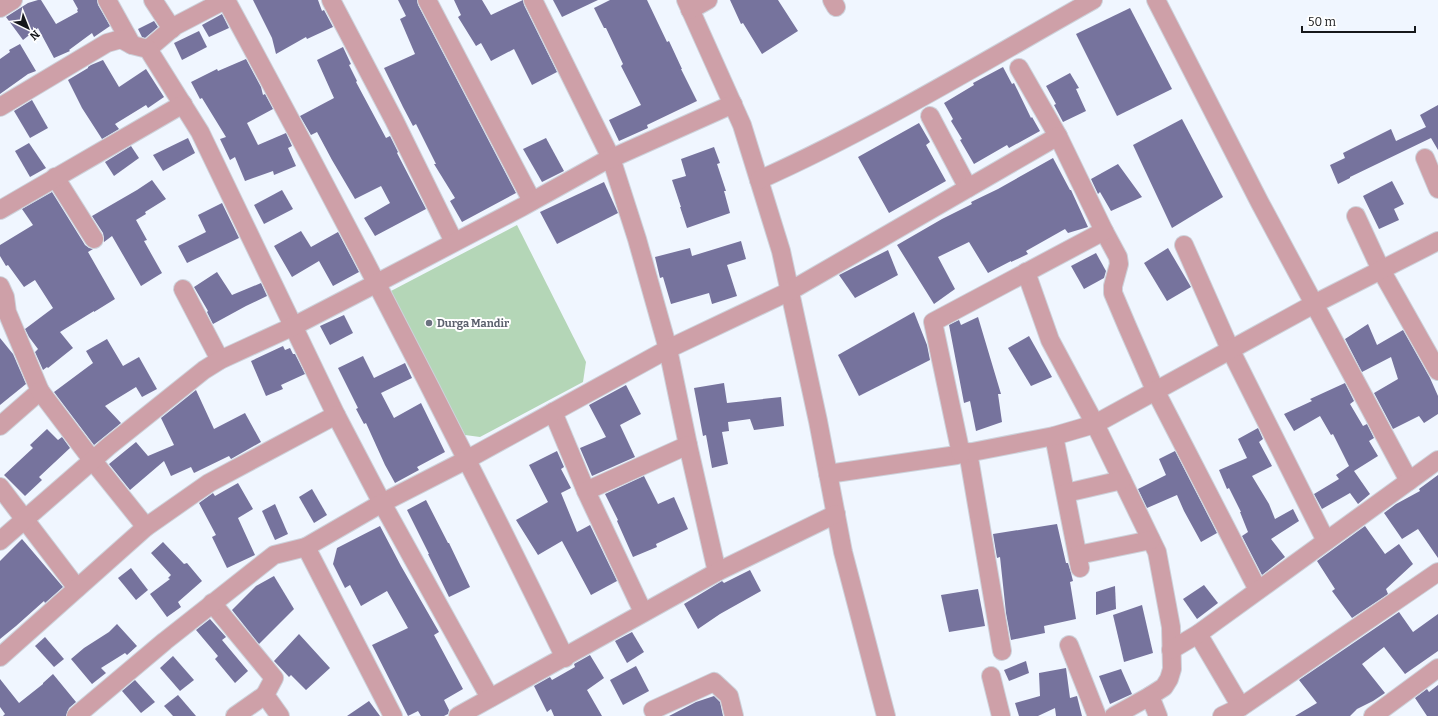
<svg xmlns="http://www.w3.org/2000/svg" width="1438" height="716" font-family="Bitter,serif">
  <rect width="100%" height="100%" fill="#f0f6ff"/>
  <polygon fill="#b4d6b7" points="517,225 586,362 583,382 480,437 465,435 391,291"/>
  <g fill="#76739d">
    <polygon points="38,0 41,0 56,24 78,12 77,10 78,9 73,0 97,0 98,5 110,26 94,37 92,33 69,50 70,51 54,58 38,28 23,40 6,17 28,3"/>
    <polygon points="253,0 318,0 322,11 324,10 333,27 307,39 306,37 276,54 272,38"/>
    <polygon points="398,0 417,0 418,5 516,193 462,222 450,201 455,198 434,164 436,164 416,124 413,126 403,107 384,68 415,54 400,19 406,16"/>
    <polygon points="454,0 482,0 491,15 523,0 524,5 557,72 532,85 514,49 491,61 481,43 476,46 458,17 461,15"/>
    <polygon points="553,0 598,0 562,17"/>
    <polygon points="610,0 647,0 667,42 669,41 682,69 681,69 697,101 647,125 648,128 619,141 609,120 641,105 621,66 623,64 606,28 604,28 594,8"/>
    <polygon points="730,0 778,0 798,31 762,54 743,23 741,24"/>
    <polygon points="1130,8 1172,89 1117,116 1076,34"/>
    <polygon points="222,14 229,28 209,37 202,25"/>
    <polygon points="154,21 158,27 145,38 142,37 138,29"/>
    <polygon points="199,31 207,47 182,60 174,43"/>
    <polygon points="20,44 36,71 28,74 0,94 0,59 10,52 9,50"/>
    <polygon points="343,47 351,64 349,65 357,81 356,82 386,138 390,136 398,152 397,153 426,209 375,236 364,218 390,203 381,186 355,199 332,160 317,132 311,135 300,116 334,98 317,60"/>
    <polygon points="246,59 261,87 263,95 265,94 273,109 247,123 258,145 286,133 292,146 288,148 296,166 274,175 273,171 245,181 235,157 230,160 220,139 226,137 202,98 200,99 191,82 217,69 218,71"/>
    <polygon points="103,60 119,87 146,69 164,97 148,108 146,105 115,124 119,129 102,139 82,108 68,80 88,68 88,67 91,65"/>
    <polygon points="1003,67 1012,84 1014,83 1031,118 1032,117 1040,131 1009,148 1007,145 974,164 960,140 962,139 951,121 953,119 944,103 974,85 973,83"/>
    <polygon points="1070,73 1079,88 1076,89 1086,111 1063,122 1054,105 1056,104 1046,86"/>
    <polygon points="32,100 48,128 30,138 14,111"/>
    <polygon points="1438,105 1438,150 1431,138 1350,177 1350,178 1338,184 1330,165 1345,158 1343,153 1391,129 1396,141 1426,127 1420,115"/>
    <polygon points="1182,119 1223,197 1172,228 1133,145"/>
    <polygon points="919,123 930,142 926,145 946,181 889,213 858,157"/>
    <polygon points="188,138 195,153 163,171 153,155"/>
    <polygon points="546,138 564,171 542,182 523,149"/>
    <polygon points="29,143 46,168 30,177 15,151"/>
    <polygon points="131,146 139,158 114,176 105,162"/>
    <polygon points="714,147 720,163 717,164 726,191 724,191 730,213 687,228 680,207 681,207 672,180 686,176 681,159"/>
    <polygon points="1053,158 1070,190 1071,190 1088,227 1068,233 1065,229 1026,251 1028,254 1011,262 1011,261 988,273 969,242 938,257 955,289 934,304 897,245 942,219 972,204 971,202 998,189"/>
    <polygon points="1118,164 1142,197 1111,211 1100,192 1098,194 1091,179"/>
    <polygon points="152,180 166,199 145,212 146,214 136,220 147,240 144,241 162,273 141,286 112,236 104,242 104,238 103,233 92,216 137,190"/>
    <polygon points="1392,181 1404,204 1394,209 1399,220 1379,229 1363,196"/>
    <polygon points="604,182 618,213 557,244 540,212"/>
    <polygon points="282,190 293,209 264,224 254,205"/>
    <polygon points="52,192 85,245 89,248 93,249 88,252 115,299 94,312 94,311 60,332 73,348 48,368 47,367 43,370 35,352 38,349 29,337 25,329 53,308 35,280 24,287 8,265 6,266 0,256 0,245 33,225 22,209"/>
    <polygon points="222,203 239,238 187,263 178,246 206,232 198,215"/>
    <polygon points="301,231 311,247 338,232 359,272 333,286 319,261 292,277 274,246"/>
    <polygon points="741,241 746,259 727,265 737,296 712,304 709,293 671,304 663,277 660,278 655,257 690,248 692,256"/>
    <polygon points="1168,248 1191,287 1167,301 1144,263"/>
    <polygon points="888,250 898,275 855,298 839,275"/>
    <polygon points="1096,253 1106,271 1104,278 1084,289 1071,266"/>
    <polygon points="217,272 232,295 261,283 267,296 246,306 213,324 207,312 208,311 194,287"/>
    <polygon points="914,312 927,345 930,360 859,396 838,355"/>
    <polygon points="344,315 353,333 330,345 320,326"/>
    <polygon points="978,317 1001,394 998,394 1002,422 976,431 970,401 964,403 949,325 959,320 961,325"/>
    <polygon points="1368,324 1377,345 1403,330 1430,378 1438,396 1438,414 1424,423 1419,416 1393,429 1374,393 1398,379 1391,357 1362,372 1345,339"/>
    <polygon points="1029,336 1052,377 1031,386 1008,348"/>
    <polygon points="0,338 13,354 26,384 0,405"/>
    <polygon points="107,339 123,366 139,357 157,389 142,397 136,387 105,406 121,423 94,445 54,392 93,363 86,351"/>
    <polygon points="283,346 285,350 290,348 293,354 295,354 305,374 281,385 283,389 266,396 251,361"/>
    <polygon points="363,356 374,378 405,363 412,378 381,393 394,418 421,403 445,452 417,467 419,470 395,483 385,465 366,423 364,424 356,409 358,408 338,368"/>
    <polygon points="724,383 727,403 781,397 784,426 754,430 750,419 728,422 729,431 722,432 728,464 712,468 706,435 703,436 694,388"/>
    <polygon points="1345,383 1354,401 1350,404 1363,426 1367,424 1374,438 1369,441 1378,456 1354,471 1370,494 1358,504 1350,493 1322,509 1314,494 1339,479 1336,475 1349,466 1333,434 1331,435 1320,416 1294,431 1284,414 1312,401 1310,399"/>
    <polygon points="626,385 641,414 620,425 635,457 592,476 580,448 606,437 589,405"/>
    <polygon points="196,390 214,429 245,413 261,442 231,459 229,456 194,473 191,467 171,476 164,461 130,490 109,464 136,442 148,456 174,445 161,418"/>
    <polygon points="1258,428 1263,439 1259,442 1272,466 1252,476 1269,504 1275,519 1293,509 1299,521 1271,539 1285,557 1262,575 1242,536 1248,532 1240,512 1241,512 1229,488 1227,489 1219,470 1247,458 1238,439"/>
    <polygon points="47,429 58,440 62,437 70,448 39,477 42,480 25,496 4,475 33,448 30,445"/>
    <polygon points="557,451 564,467 561,469 571,488 561,493 577,532 590,525 617,581 591,595 562,541 538,555 516,520 548,502 529,465"/>
    <polygon points="1175,451 1217,533 1201,542 1184,511 1177,495 1147,508 1138,489 1166,475 1159,459"/>
    <polygon points="1438,475 1438,558 1418,529 1402,539 1384,513 1396,504 1420,491 1419,489"/>
    <polygon points="644,476 658,504 674,497 688,529 656,544 657,547 633,557 617,521 618,520 605,494"/>
    <polygon points="238,483 253,509 238,518 255,555 227,568 212,537 216,535 199,503 213,493 215,496"/>
    <polygon points="312,489 327,515 314,523 299,497"/>
    <polygon points="426,500 448,543 449,543 470,587 449,597 428,554 429,554 407,510"/>
    <polygon points="275,504 288,534 275,540 262,511"/>
    <polygon points="1057,524 1066,563 1068,563 1071,573 1073,581 1070,582 1076,619 1044,626 1045,633 1011,640 1006,613 1000,557 997,558 993,534"/>
    <polygon points="380,526 401,566 439,632 434,635 463,689 444,700 449,710 448,714 444,716 421,716 418,711 408,716 372,645 408,628 387,591 361,606 350,585 345,588 333,564 337,548"/>
    <polygon points="1365,526 1385,554 1399,544 1413,564 1386,589 1388,594 1352,618 1332,591 1335,589 1317,561"/>
    <polygon points="22,539 63,587 45,603 44,601 16,626 0,639 0,561"/>
    <polygon points="163,542 184,564 187,563 202,581 178,602 181,607 167,617 150,594 170,579 168,578 171,575 151,553"/>
    <polygon points="131,568 148,590 136,600 118,578"/>
    <polygon points="750,570 761,591 720,614 698,629 684,604 722,581 724,583"/>
    <polygon points="274,576 294,609 259,644 232,610 256,586"/>
    <polygon points="1204,585 1218,603 1197,619 1183,599"/>
    <polygon points="1115,586 1116,609 1096,615 1096,592"/>
    <polygon points="978,589 985,626 949,632 941,595"/>
    <polygon points="1142,605 1153,653 1124,662 1113,615"/>
    <polygon points="1399,612 1413,632 1438,614 1438,651 1405,674 1384,647 1362,664 1385,693 1373,701 1357,709 1350,716 1295,716 1317,703 1299,680"/>
    <polygon points="210,619 226,637 222,640 248,671 235,683 215,659 218,656 196,630"/>
    <polygon points="117,624 137,646 127,655 125,653 101,668 106,673 92,684 71,659 84,648 109,632"/>
    <polygon points="632,632 644,652 627,663 615,641"/>
    <polygon points="299,634 330,668 306,690 291,675 289,677 274,661"/>
    <polygon points="45,637 64,659 54,667 35,646"/>
    <polygon points="590,655 604,678 587,690 602,716 554,716 551,709 547,712 534,686 550,677 552,680 575,667 574,664"/>
    <polygon points="173,656 194,680 180,691 160,668"/>
    <polygon points="1026,661 1029,673 1009,681 1004,670"/>
    <polygon points="636,666 649,691 623,705 610,680"/>
    <polygon points="1066,668 1070,698 1077,696 1082,716 1056,716 1055,708 1038,716 1019,716 1015,703 1040,696 1039,673"/>
    <polygon points="1121,669 1132,694 1110,704 1099,676"/>
    <polygon points="53,674 76,702 69,708 66,716 3,716 5,714 0,707 0,679 19,703 43,684 43,683"/>
    <polygon points="135,680 155,702 141,713 122,691"/>
    <polygon points="1438,685 1438,716 1427,716 1415,698 1427,689 1429,692"/>
    <polygon points="178,695 196,716 173,716 164,706"/>
    <polygon points="714,696 720,702 723,716 669,716 696,702"/>
    <polygon points="369,701 380,716 347,716"/>
  </g>
  <g fill="none" stroke-linecap="round" stroke-linejoin="round">
    <g stroke="#cdd2db" stroke-width="20">
      <g id="minor">
        <polyline points="107,0 132,45"/>
        <polyline points="153,0 172,29"/>
        <path d="M226,0C344,217 457,436 565,658"/>
        <polyline points="331,0 394,120 454,242"/>
        <polyline points="427,0 532,201"/>
        <polyline points="533,0 611,158 637,239 668,349 688,445 717,572"/>
        <polyline points="686,0 742,125 781,251 818,421 843,552 886,716"/>
        <polyline points="832,0 836,7"/>
        <polyline points="1156,0 1260,203 1409,481"/>
        <polyline points="0,8 13,0"/>
        <polyline points="690,10 708,0"/>
        <polyline points="148,49 175,26 225,0"/>
        <polyline points="1019,68 1058,136"/>
        <polyline points="0,107 107,43 121,39 132,45 148,49 200,132 336,415"/>
        <polyline points="930,116 968,188"/>
        <polyline points="1425,158 1438,189"/>
        <polyline points="55,177 94,239"/>
        <path d="M759,180C875,128 983,62 1093,0"/>
        <polyline points="0,210 183,104"/>
        <polyline points="1356,216 1381,270 1438,371"/>
        <polyline points="1104,231 1118,257 1119,264 1113,286 1113,293 1127,326 1155,390 1258,590"/>
        <polyline points="1184,245 1230,349 1326,541"/>
        <polyline points="1026,272 1050,340 1095,424 1157,552 1171,627 1172,669 1169,679 1164,687 1150,696"/>
        <polyline points="0,286 5,297 7,312 40,391 0,426"/>
        <polyline points="183,289 220,360"/>
        <polyline points="40,391 93,461 146,527"/>
        <polyline points="553,412 586,491 643,612"/>
        <polyline points="1054,436 1080,568"/>
        <polyline points="968,452 1002,651"/>
        <polyline points="828,474 957,455 1054,436 1095,424 1314,304 1438,241"/>
        <polyline points="0,487 77,588"/>
        <polyline points="586,491 688,445"/>
        <polyline points="1066,493 1122,480"/>
        <polyline points="0,541 109,446 204,370 220,360 294,326 377,283 522,207 601,163 733,104"/>
        <polyline points="1078,555 1151,540"/>
        <polyline points="212,603 274,678 265,695 280,716"/>
        <polyline points="1198,634 1241,707"/>
        <polyline points="1069,645 1097,716"/>
        <polyline points="1171,650 1198,634 1438,460"/>
        <polyline points="0,657 146,527 209,483 336,415 382,503 466,460 668,349 790,291 1058,136 1104,231 933,322 961,454"/>
        <polyline points="991,676 1001,716"/>
        <polyline points="653,710 714,682 729,696 734,716"/>
        <polyline points="76,716 165,641 274,555 306,547"/>
        <polyline points="235,716 265,695"/>
        <polyline points="393,716 306,547 382,503 490,698"/>
        <polyline points="458,716 717,572 836,514"/>
        <polyline points="1114,716 1150,696 1158,716"/>
        <polyline points="1222,716 1241,707 1438,572"/>
        <polyline points="1373,716 1438,668"/>
      </g>
    </g>
    <use href="#minor" stroke="#cea0a8" stroke-width="18"/>
  </g>
  <circle fill="#6b7280" stroke="#fff" stroke-width="1.5" cx="429" cy="323" r="4"/>
  <g text-anchor="middle" stroke-width="4" stroke-linejoin="round" paint-order="stroke">
    <g font-size="11" font-weight="bold" fill="#5b616d" stroke="#fff" text-anchor="start">
      <text x="437" y="327">Durga Mandir</text>
    </g>
  </g>
  <g transform="translate(28 28) rotate(137)" stroke="#ffffff" stroke-width="3" paint-order="stroke">
  <path d="M0-3L7 15L0 10L-7 15Z" fill="#16181b"/>
  <text y="-6" font-size="11" font-weight="bold" text-anchor="middle" fill="#16181b">N</text>
  </g>
  <path d="M1302 26v6h113v-6" fill="none" stroke="#16181b" stroke-width="2"/>
  <text x="1308" y="26" font-size="12" fill="#16181b" stroke="#ffffff" stroke-width="3" paint-order="stroke">50 m</text>
</svg>
